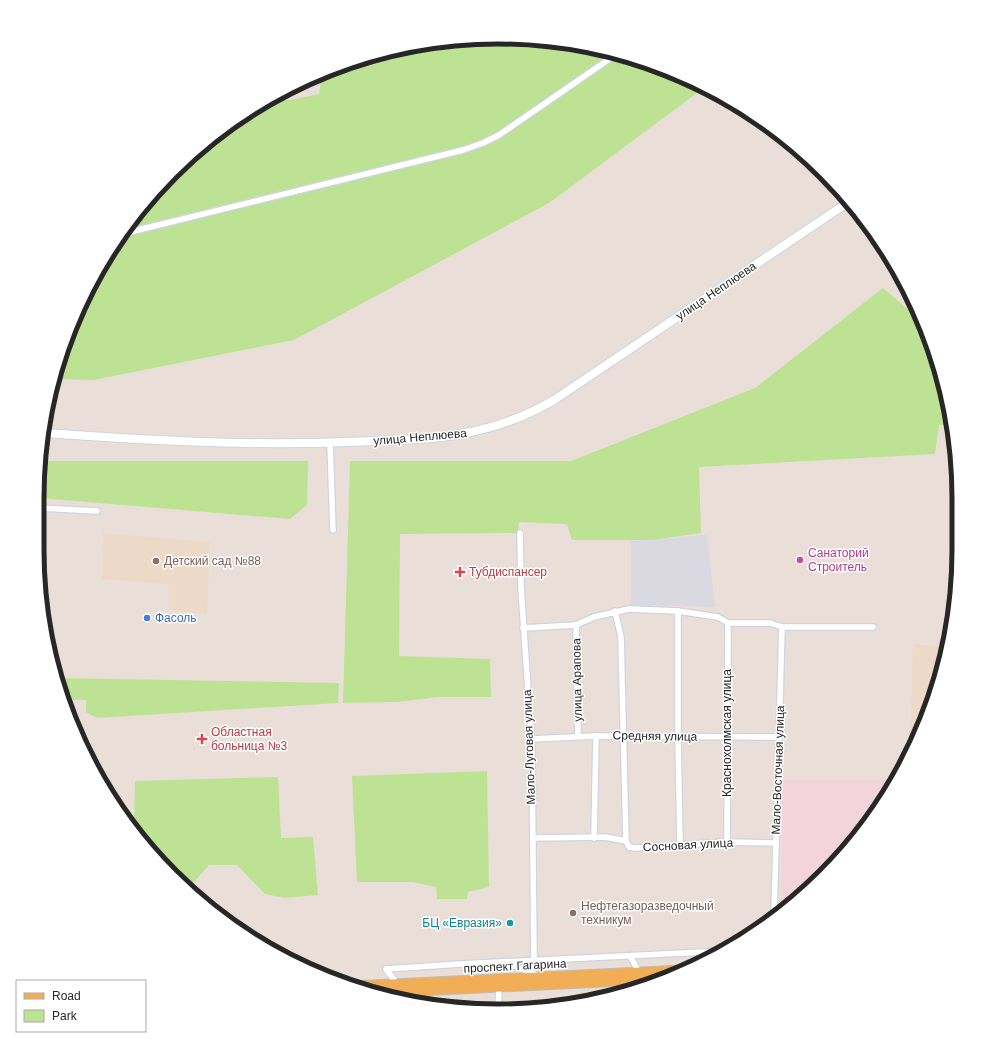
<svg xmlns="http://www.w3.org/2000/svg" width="996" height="1048" font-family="Helvetica,sans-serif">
  <rect width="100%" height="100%" fill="#eadfd8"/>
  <polygon fill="#dad9e2" points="707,535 715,607 631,605 631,541"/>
  <g fill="#edd9c7">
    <polygon points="103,533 210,542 207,614 169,610 169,584 102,579"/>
    <polygon points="913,644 938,646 939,677 924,727 910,750"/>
  </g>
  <polygon fill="#f2d5dc" points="782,780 895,780 881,806 824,876 781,909"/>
  <g fill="#bee293">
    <polygon points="528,38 618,53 705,87 549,203 294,340 94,380 53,379 85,294 132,217 194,151 267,99 290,100 319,94 322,74 350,61 438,41"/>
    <polygon points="883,288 922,322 935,350 952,425 939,425 935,454 699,467 701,533 651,540 572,540 567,524 519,522 518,533 400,534 399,656 490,659 491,697 438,697 397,702 343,703 350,461 571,461 755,388"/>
    <polygon points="39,461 308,461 307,505 290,519 39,498"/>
    <polygon points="57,678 339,683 338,703 97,718 86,712 86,700 64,700"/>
    <polygon points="487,771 489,887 468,892 467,899 437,899 436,887 412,882 357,882 352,776"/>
    <polygon points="278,777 281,838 313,837 318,895 284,898 265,894 237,865 209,865 188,889 134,828 135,781"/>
  </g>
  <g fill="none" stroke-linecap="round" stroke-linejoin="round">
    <g stroke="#ced5e1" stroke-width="8">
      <g id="minor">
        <polyline points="122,234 463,150 483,143 499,135 618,53"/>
        <polyline points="330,443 333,530"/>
        <polyline points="40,508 97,511"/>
        <polyline points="520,533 521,587 532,749 534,961"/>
        <polyline points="615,611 621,637 626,841"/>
        <polyline points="678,611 678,737 680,845"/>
        <polyline points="576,625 578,736"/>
        <polyline points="523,628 576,625 594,617 629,609 678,611 718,617 728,623 770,623 782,627 873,627"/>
        <polyline points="531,739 596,736 779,737"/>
        <polyline points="533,838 605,837 626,841 629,847 635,848 727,842 776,843"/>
        <polyline points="594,838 596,736"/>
        <polyline points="727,842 728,623"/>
        <polyline points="774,914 782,627"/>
        <polyline points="630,956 639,972"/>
        <polyline points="504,962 537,975"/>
        <polyline points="386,969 460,964 724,951"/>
        <polyline points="386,969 397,984"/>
        <polyline points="498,1009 499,987"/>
      </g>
    </g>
    <g stroke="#ced5e1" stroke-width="10">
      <path id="secondary" d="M44,433C145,440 245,446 346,442C424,439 484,441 554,400L850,201"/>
    </g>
    <g stroke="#bebebe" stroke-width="11">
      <g id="primary">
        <polyline points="350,986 682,970"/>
        <polyline points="380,993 664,979"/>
      </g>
    </g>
    <use href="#minor" stroke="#fff" stroke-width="5.5"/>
    <use href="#secondary" stroke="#fff" stroke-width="8"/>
    <use href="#primary" stroke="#f1ae57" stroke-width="9"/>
  </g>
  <circle fill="#d1479c" stroke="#fff" stroke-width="1.5" cx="800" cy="560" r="4"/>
  <g fill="#8d6e63" stroke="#fff" stroke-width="1.5">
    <circle cx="156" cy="561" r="4"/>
    <circle cx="573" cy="913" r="4"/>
  </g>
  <g fill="#e0444e" stroke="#fff" stroke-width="1.5">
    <path d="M458 566h4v4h4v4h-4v4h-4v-4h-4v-4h4z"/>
    <path d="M200 733h4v4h4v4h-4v4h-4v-4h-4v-4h4z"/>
  </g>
  <circle fill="#3f7fe0" stroke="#fff" stroke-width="1.5" cx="147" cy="618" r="4"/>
  <circle fill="#0f9aa8" stroke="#fff" stroke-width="1.5" cx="510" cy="923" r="4"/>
  <g text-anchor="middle" stroke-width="3" stroke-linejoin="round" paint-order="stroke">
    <g font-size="12" fill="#272727" stroke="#fff">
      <text transform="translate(716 291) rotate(-34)" y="4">улица Неплюева</text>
      <text transform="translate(420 437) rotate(-5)" y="4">улица Неплюева</text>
      <text transform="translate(577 680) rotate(-91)" y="4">улица Арапова</text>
      <text transform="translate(727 733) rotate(-90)" y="4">Краснохолмская улица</text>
      <text transform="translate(655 736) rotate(1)" y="4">Средняя улица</text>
      <text transform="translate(529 747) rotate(-92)" y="4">Мало-Луговая улица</text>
      <text transform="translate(778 770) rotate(-88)" y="4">Мало-Восточная улица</text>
      <text transform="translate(688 845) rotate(-3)" y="4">Сосновая улица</text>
      <text transform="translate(515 966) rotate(-3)" y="4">проспект Гагарина</text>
    </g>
    <g font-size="12" fill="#b23c85" stroke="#fff" text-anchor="start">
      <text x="808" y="557">Санаторий<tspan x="808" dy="14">Строитель</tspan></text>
    </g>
    <g font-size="12" fill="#785e54" stroke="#fff" text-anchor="start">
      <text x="164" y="565">Детский сад №88</text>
      <text x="581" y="910">Нефтегазоразведочный<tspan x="581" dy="14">техникум</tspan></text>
    </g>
    <g font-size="12" fill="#be3a42" stroke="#fff" text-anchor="start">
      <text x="469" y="576">Тубдиспансер</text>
      <text x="211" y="736">Областная<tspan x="211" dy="14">больница №3</tspan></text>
    </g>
    <g font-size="12" fill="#366cbe" stroke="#fff" text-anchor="start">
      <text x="155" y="622">Фасоль</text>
    </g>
    <g font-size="12" fill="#0d838f" stroke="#fff" text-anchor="end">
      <text x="502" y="927">БЦ «Евразия»</text>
    </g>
  </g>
  <path d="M0 0H996V1048H0ZM498 44H498A454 454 0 0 1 952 498V550A454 454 0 0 1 498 1004H498A454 454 0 0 1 44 550V498A454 454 0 0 1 498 44Z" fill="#fff" fill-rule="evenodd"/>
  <path fill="none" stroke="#272727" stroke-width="5" d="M498 44H498A454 454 0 0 1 952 498V550A454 454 0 0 1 498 1004H498A454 454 0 0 1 44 550V498A454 454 0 0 1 498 44Z"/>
  <rect x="16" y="980" width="130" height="52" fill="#ffffff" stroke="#a9a9a9"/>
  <rect x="24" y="993" width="20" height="6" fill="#f1ae57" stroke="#a9a9a9"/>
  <text x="52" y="1000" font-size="12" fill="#272727">Road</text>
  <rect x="24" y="1010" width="20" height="12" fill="#bee293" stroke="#a9a9a9"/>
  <text x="52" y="1020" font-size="12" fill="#272727">Park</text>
</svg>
